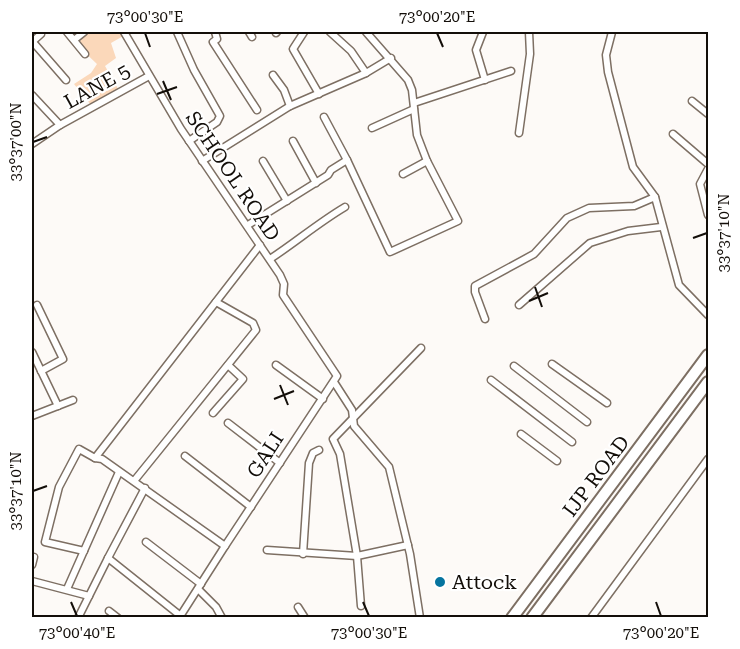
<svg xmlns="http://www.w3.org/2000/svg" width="740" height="649" font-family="'Roboto Serif',serif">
  <rect width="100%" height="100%" fill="#fdfaf7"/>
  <polygon fill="#fbd8ba" points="90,32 123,32 125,35 111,43 116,58 105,66 121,94 95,110 74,84 91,73 97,64 76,44"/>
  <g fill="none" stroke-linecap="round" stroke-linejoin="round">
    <g stroke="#7d6f63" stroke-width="9">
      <g id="minor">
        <polyline points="67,32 85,54"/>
        <polyline points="124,32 181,129 280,275 284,284 283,295 337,376 225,546"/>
        <polyline points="177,32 194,70 220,116 217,122 189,141"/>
        <polyline points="215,32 217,39 213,42 257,110"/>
        <polyline points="249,32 252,37"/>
        <polyline points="304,32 293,49 319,94"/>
        <polyline points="330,32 351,51 366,73"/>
        <polyline points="483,32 476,50 485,80"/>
        <polyline points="612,32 606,55 608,72 633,167 655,197 679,285 708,315"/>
        <polyline points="276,33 277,32"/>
        <polyline points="74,40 84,32"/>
        <polyline points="32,41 66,80"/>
        <polyline points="32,42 41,34"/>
        <polyline points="273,75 284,90 290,106"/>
        <polyline points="32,95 60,125"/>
        <polyline points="692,101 708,114"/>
        <polyline points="414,103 511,71"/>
        <polyline points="324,117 347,160"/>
        <polyline points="372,128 414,109"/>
        <polyline points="519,133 530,54 529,32"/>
        <polyline points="673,134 708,164"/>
        <polyline points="293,141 316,183"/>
        <polyline points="32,144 60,125 149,76"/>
        <polyline points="202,161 290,106 366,73 391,58"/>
        <polyline points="263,161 287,201"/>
        <polyline points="708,169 700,184 708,215"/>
        <polyline points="403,174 427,161"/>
        <polyline points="248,225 328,175 331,170 347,160 390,252 458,221 427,161 417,135 412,90 408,80 366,32"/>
        <path d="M270,259C296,242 318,223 345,207"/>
        <polyline points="37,305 63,359 41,371"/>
        <polyline points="519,305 590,243 628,231 661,227"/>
        <polyline points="485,319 475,292 475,286 534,254 567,218 589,208 634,206 655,197"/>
        <polyline points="32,352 58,406"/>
        <polyline points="552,364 607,403"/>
        <polyline points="276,365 323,399"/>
        <polyline points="514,366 587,422"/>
        <polyline points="491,380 572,442"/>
        <polyline points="334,382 352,410 354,426 389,467 410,554 420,618"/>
        <polyline points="213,413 243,379 228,365"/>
        <polyline points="32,416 73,400"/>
        <polyline points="228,423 280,463"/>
        <polyline points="521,434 557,461"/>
        <polyline points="185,456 251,507"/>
        <polyline points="134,481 256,330 253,323 216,302"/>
        <polyline points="146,542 201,584"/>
        <polyline points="267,550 357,556 408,545"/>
        <polyline points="84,551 45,542 59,487 79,449 95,458"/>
        <polyline points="303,554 309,463 313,453 319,450"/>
        <polyline points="108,558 145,488"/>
        <polyline points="32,565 34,557"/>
        <polyline points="32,581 89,596"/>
        <polyline points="67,589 119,472"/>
        <polyline points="198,589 216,607 222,618"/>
        <polyline points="361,606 357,556 340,454 333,439 421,348"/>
        <polyline points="298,607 305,618"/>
        <polyline points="109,611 118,618"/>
        <polyline points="78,618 108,558 182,617"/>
        <polyline points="179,618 225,546 102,459 95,458 260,245"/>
        <polyline points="591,618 708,459"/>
      </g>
    </g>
    <g stroke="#7d6f63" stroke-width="14">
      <g id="trunk">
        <polyline points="512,618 708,355"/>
        <polyline points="532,618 708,382"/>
      </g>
    </g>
    <use href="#minor" stroke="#fff" stroke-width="6"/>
    <use href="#trunk" stroke="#fff" stroke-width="10"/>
  </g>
  <path fill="none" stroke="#130e09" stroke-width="2" d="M145,33L150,47M437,33L443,47M163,81L171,100M157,94L177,87M33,142L47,137M693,238L707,233M535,287L542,307M529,301L548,293M280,385L288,405M274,399L294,391M33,491L47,486M71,602L77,616M363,602L369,616M656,602L661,616"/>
  <circle fill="#06749f" stroke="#fff" stroke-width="2" cx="440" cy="582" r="6"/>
  <g text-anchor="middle" stroke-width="4.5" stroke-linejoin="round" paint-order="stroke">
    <g font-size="20" fill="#130e09" stroke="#fff">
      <text transform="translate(97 86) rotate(-29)" y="7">LANE 5</text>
      <text transform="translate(233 176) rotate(56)" y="7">SCHOOL ROAD</text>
      <text transform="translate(265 455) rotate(-57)" y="7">GALI</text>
      <text transform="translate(596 476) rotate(-53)" y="7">IJP ROAD</text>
    </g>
    <g font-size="20" fill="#130e09" stroke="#fff" text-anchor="start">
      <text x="452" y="589">Attock</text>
    </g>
  </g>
  <rect width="740" height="649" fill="none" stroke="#ffffff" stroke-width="66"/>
  <rect x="33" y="33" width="674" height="583" fill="none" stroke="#130e09" stroke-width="2"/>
  <g font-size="15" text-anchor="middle" fill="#130e09">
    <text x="145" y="22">73°00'30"E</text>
    <text x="437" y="22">73°00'20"E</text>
    <text transform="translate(16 142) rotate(-90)" y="5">33°37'00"N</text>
    <text transform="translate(724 233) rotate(-90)" y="5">33°37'10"N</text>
    <text transform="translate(16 491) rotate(-90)" y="5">33°37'10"N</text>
    <text x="77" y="638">73°00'40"E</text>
    <text x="369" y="638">73°00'30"E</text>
    <text x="661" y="638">73°00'20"E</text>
  </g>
</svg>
